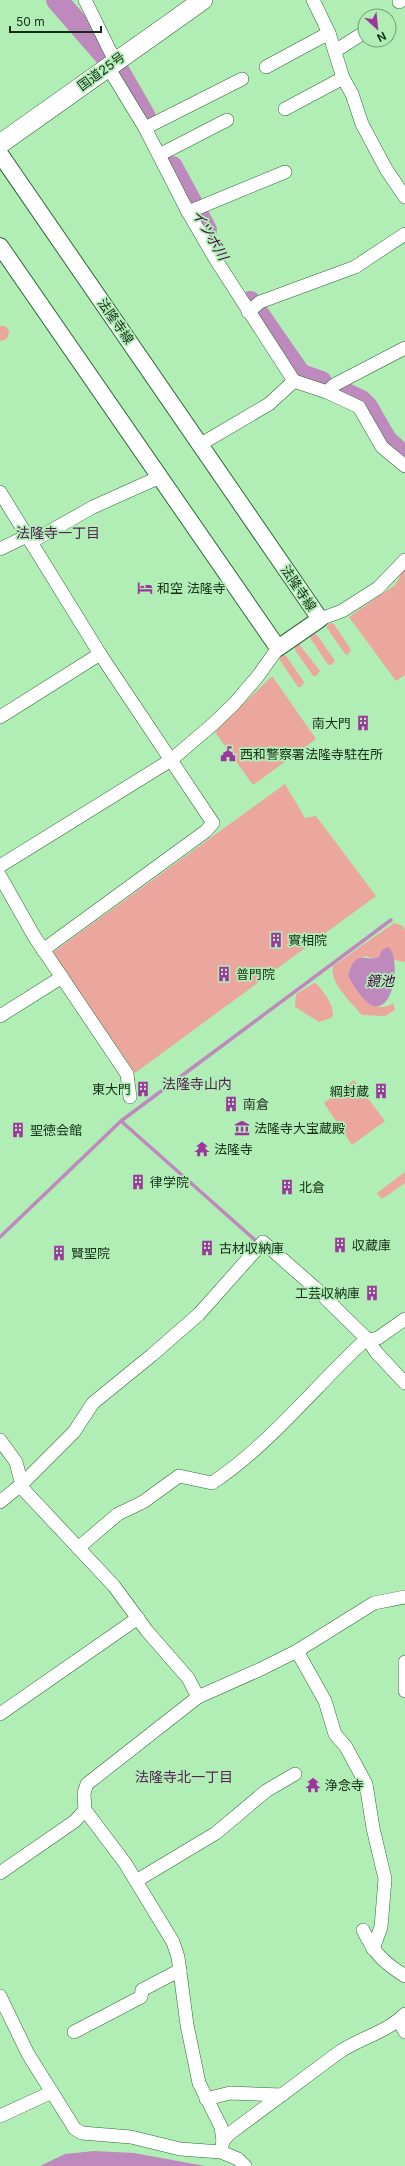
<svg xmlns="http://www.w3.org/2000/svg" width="405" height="2166" font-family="Inter,'Noto Sans JP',sans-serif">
  <rect width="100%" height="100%" fill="#b1eeb6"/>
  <g fill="#eba69d">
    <polygon points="0,326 5,326 9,331 8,337 5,340 0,341"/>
    <polygon points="405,568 405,675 396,681 349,617 395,585"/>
    <polygon points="330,623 334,624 351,650 348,655 345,654 327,628 327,626"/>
    <polygon points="314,634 317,635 335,661 331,665 328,665 311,639 310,637"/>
    <polygon points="299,644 320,671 316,676 313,676 295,650 295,646"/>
    <polygon points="283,655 286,656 304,682 301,687 298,687 280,660 279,658"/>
    <polygon points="272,676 316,739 253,785 215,732"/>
    <polygon points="285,784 305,818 316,816 376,896 135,1073 52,953"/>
    <path d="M394,923L403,926L405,930V962L379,957L374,959L365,956L350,968L348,974C355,988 374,1018 393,1003L395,1010L385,1016L362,1015C352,1003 329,983 333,966Z"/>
    <path d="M314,983L317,984C324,993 333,1003 333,1015L331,1018L319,1022L295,1007L296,994Z"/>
    <polygon points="354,1080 385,1121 352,1145 324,1103"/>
    <polygon points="405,1172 405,1183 382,1199 377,1193"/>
  </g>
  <g fill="#be89bd">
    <path d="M388,947C405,958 389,1055 348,975C356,947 366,963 379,957L382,950Z"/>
    <polygon points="94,2151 134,2153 205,2166 40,2166 65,2154"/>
  </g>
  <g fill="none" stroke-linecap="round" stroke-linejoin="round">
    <g stroke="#be89bd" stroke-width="3.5">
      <polyline points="121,1121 391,920"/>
      <polyline points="0,1237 121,1121 255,1240"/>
    </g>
    <g stroke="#be89bd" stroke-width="22">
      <polyline points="57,0 104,54"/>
      <polyline points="118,70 145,117"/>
      <polyline points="172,167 206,230"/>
      <polyline points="250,302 297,370 301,375 321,382"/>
      <polyline points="342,392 361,401 367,407 386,440 405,458"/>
    </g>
    <g stroke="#2e6838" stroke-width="14">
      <g id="minor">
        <polyline points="85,0 115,61"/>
        <polyline points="313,0 329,33 343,78 352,94 362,124 386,169 405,197"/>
        <polyline points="399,2 402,0"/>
        <polyline points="335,51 365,32"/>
        <polyline points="266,67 329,33"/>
        <polyline points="111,72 145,128 188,212 216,260 294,381 327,392 359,407 382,447 405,466"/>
        <polyline points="285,109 343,78"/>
        <polyline points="145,128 242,79"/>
        <polyline points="159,155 227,120"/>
        <polyline points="188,212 285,172"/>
        <polyline points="248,312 260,302 355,267 405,234"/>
        <polyline points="327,392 334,385 405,348"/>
        <polyline points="201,444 269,404 294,381"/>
        <polyline points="0,492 100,654 213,823 206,831 43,950"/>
        <polyline points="31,542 93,507 160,477"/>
        <polyline points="0,549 27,536"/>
        <polyline points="320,619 342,611 378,588 405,560"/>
        <polyline points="0,717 100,654"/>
        <polyline points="0,866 171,760 212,725 234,704 258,676 278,648"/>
        <polyline points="0,876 34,936 127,1074 130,1097"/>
        <polyline points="0,1016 62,977"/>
        <polyline points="0,1440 16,1462 23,1489 114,1586 147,1631 188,1678 198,1697"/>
        <polyline points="0,1502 22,1484 74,1432 93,1403 152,1355 199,1314 263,1242 314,1287 368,1340 376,1352 405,1383"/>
        <path d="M78,1548L118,1514L143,1502L179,1476L212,1483C267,1447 313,1389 362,1343L368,1340L378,1338L405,1319"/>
        <polyline points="297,1651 325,1701 335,1734 346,1747 366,1784 373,1828 385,1879 381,1927 373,1949"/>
        <polyline points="405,1662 405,1691"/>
        <polyline points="0,1714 138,1618"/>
        <polyline points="0,1873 75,1821 85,1810"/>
        <polyline points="136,1881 216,1833 266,1791 295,1774"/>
        <path d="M363,1930C374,1953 383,1962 405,1976"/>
        <polyline points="0,1996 28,2054 75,2129 82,2133 131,2137 180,2149 221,2152 238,2159 245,2166"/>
        <polyline points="399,2021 405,2032"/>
        <polyline points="74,2032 141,1997 142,1990 180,1970"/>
        <polyline points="206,2099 230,2093 282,2095"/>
        <polyline points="0,2116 52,2092"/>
        <polyline points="223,2141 221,2127 199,2083 187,2025 178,1957 173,1942 125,1863 85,1810 84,1793 87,1784 198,1697 261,1669 297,1651 374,1603 405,1597"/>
        <path d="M222,2146L223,2141L229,2134L338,2053C359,2038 386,2033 405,2014"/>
      </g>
    </g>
    <g stroke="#2e6838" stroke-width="18">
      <polyline id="major" points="0,154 320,619 278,648 0,246"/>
    </g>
    <g stroke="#2e6838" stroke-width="20">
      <polyline id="highway" points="0,144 203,0"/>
    </g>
    <use href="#minor" stroke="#fff" stroke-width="13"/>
    <use href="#major" stroke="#fff" stroke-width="16"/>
    <use href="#highway" stroke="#fff" stroke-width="19"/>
  </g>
  <defs>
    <g id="hotel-bare" transform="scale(1.2)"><path d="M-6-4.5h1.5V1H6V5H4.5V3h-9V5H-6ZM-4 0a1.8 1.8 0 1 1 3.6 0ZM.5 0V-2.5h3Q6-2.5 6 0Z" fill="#9b379d" stroke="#b1eeb6" stroke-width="2.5" paint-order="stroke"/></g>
    <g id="building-bare" transform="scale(1.2)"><path d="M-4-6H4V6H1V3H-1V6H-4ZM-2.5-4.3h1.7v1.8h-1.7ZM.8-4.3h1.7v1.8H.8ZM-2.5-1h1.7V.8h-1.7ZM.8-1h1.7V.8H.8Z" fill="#9b379d" stroke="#b1eeb6" stroke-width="2.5" paint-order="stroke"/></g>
    <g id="civic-bare" transform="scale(1.2)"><path d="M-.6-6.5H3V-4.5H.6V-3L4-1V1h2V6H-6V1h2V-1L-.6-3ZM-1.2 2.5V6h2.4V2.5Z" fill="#9b379d" stroke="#b1eeb6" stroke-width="2.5" paint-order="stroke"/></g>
    <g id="museum-bare" transform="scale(1.2)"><path d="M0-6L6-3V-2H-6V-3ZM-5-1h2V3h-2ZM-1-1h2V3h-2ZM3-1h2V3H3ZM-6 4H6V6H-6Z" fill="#9b379d" stroke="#b1eeb6" stroke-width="2.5" paint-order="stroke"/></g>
    <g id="temple-bare" transform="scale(1.2)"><path d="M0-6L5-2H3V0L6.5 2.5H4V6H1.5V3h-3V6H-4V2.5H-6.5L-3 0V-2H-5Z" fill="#9b379d" stroke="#b1eeb6" stroke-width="2.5" paint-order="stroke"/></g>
  </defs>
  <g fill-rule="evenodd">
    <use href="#hotel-bare" x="145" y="588"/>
    <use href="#building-bare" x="363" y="723"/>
    <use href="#civic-bare" x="228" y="754"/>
    <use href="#building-bare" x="276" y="940"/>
    <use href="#building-bare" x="224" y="974"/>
    <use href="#building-bare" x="143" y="1089"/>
    <use href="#building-bare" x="381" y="1091"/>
    <use href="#building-bare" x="231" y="1104"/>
    <use href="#museum-bare" x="242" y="1128"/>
    <use href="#building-bare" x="18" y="1130"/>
    <use href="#temple-bare" x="202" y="1149"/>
    <use href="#building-bare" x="138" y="1182"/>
    <use href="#building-bare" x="287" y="1187"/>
    <use href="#building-bare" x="340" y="1245"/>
    <use href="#building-bare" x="207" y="1248"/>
    <use href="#building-bare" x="59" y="1253"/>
    <use href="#building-bare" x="372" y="1293"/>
    <use href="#temple-bare" x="313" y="1785"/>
  </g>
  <g text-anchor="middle" stroke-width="3.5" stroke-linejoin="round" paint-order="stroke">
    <g font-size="13" fill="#152d18" stroke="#b1eeb6">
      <text transform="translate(101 71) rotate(-36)" y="5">国道25号</text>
      <text transform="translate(116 321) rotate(55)" y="5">法隆寺線</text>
      <text transform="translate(299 588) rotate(56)" y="5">法隆寺線</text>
    </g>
    <g font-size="13" fill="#152d18" stroke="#b1eeb6" text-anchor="start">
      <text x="157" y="593">和空 法隆寺</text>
      <text x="351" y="728" text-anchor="end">南大門</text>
      <text x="240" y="759">西和警察署法隆寺駐在所</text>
      <text x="288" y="945">實相院</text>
      <text x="236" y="979">普門院</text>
      <text x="131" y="1094" text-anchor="end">東大門</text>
      <text x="369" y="1096" text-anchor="end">綱封蔵</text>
      <text x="243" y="1109">南倉</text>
      <text x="254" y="1133">法隆寺大宝蔵殿</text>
      <text x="30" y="1135">聖徳会館</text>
      <text x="214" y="1154">法隆寺</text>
      <text x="150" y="1187">律学院</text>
      <text x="299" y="1192">北倉</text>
      <text x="352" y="1250">収蔵庫</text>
      <text x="219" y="1253">古材収納庫</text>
      <text x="71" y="1258">賢聖院</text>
      <text x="360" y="1298" text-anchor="end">工芸収納庫</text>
      <text x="325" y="1790">浄念寺</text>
    </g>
    <g font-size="14" font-style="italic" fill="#460348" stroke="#b1eeb6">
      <text transform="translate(210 235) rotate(59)" y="5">イツボ川</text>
      <text x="380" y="986">鏡池</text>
    </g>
    <g font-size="14" fill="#522253" stroke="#b1eeb6">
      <text x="58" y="538">法隆寺一丁目</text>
      <text x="197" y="1089">法隆寺山内</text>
      <text x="184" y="1782">法隆寺北一丁目</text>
    </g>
  </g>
  <g transform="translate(377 28) rotate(153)"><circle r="19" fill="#b1eeb6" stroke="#73a177"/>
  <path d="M0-3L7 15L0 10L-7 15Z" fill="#9b379d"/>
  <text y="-6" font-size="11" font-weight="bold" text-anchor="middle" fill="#152d18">N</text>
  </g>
  <path d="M10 26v6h91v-6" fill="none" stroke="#152d18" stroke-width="2"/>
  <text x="16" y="26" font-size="12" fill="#152d18" stroke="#b1eeb6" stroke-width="3" paint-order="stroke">50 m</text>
</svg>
